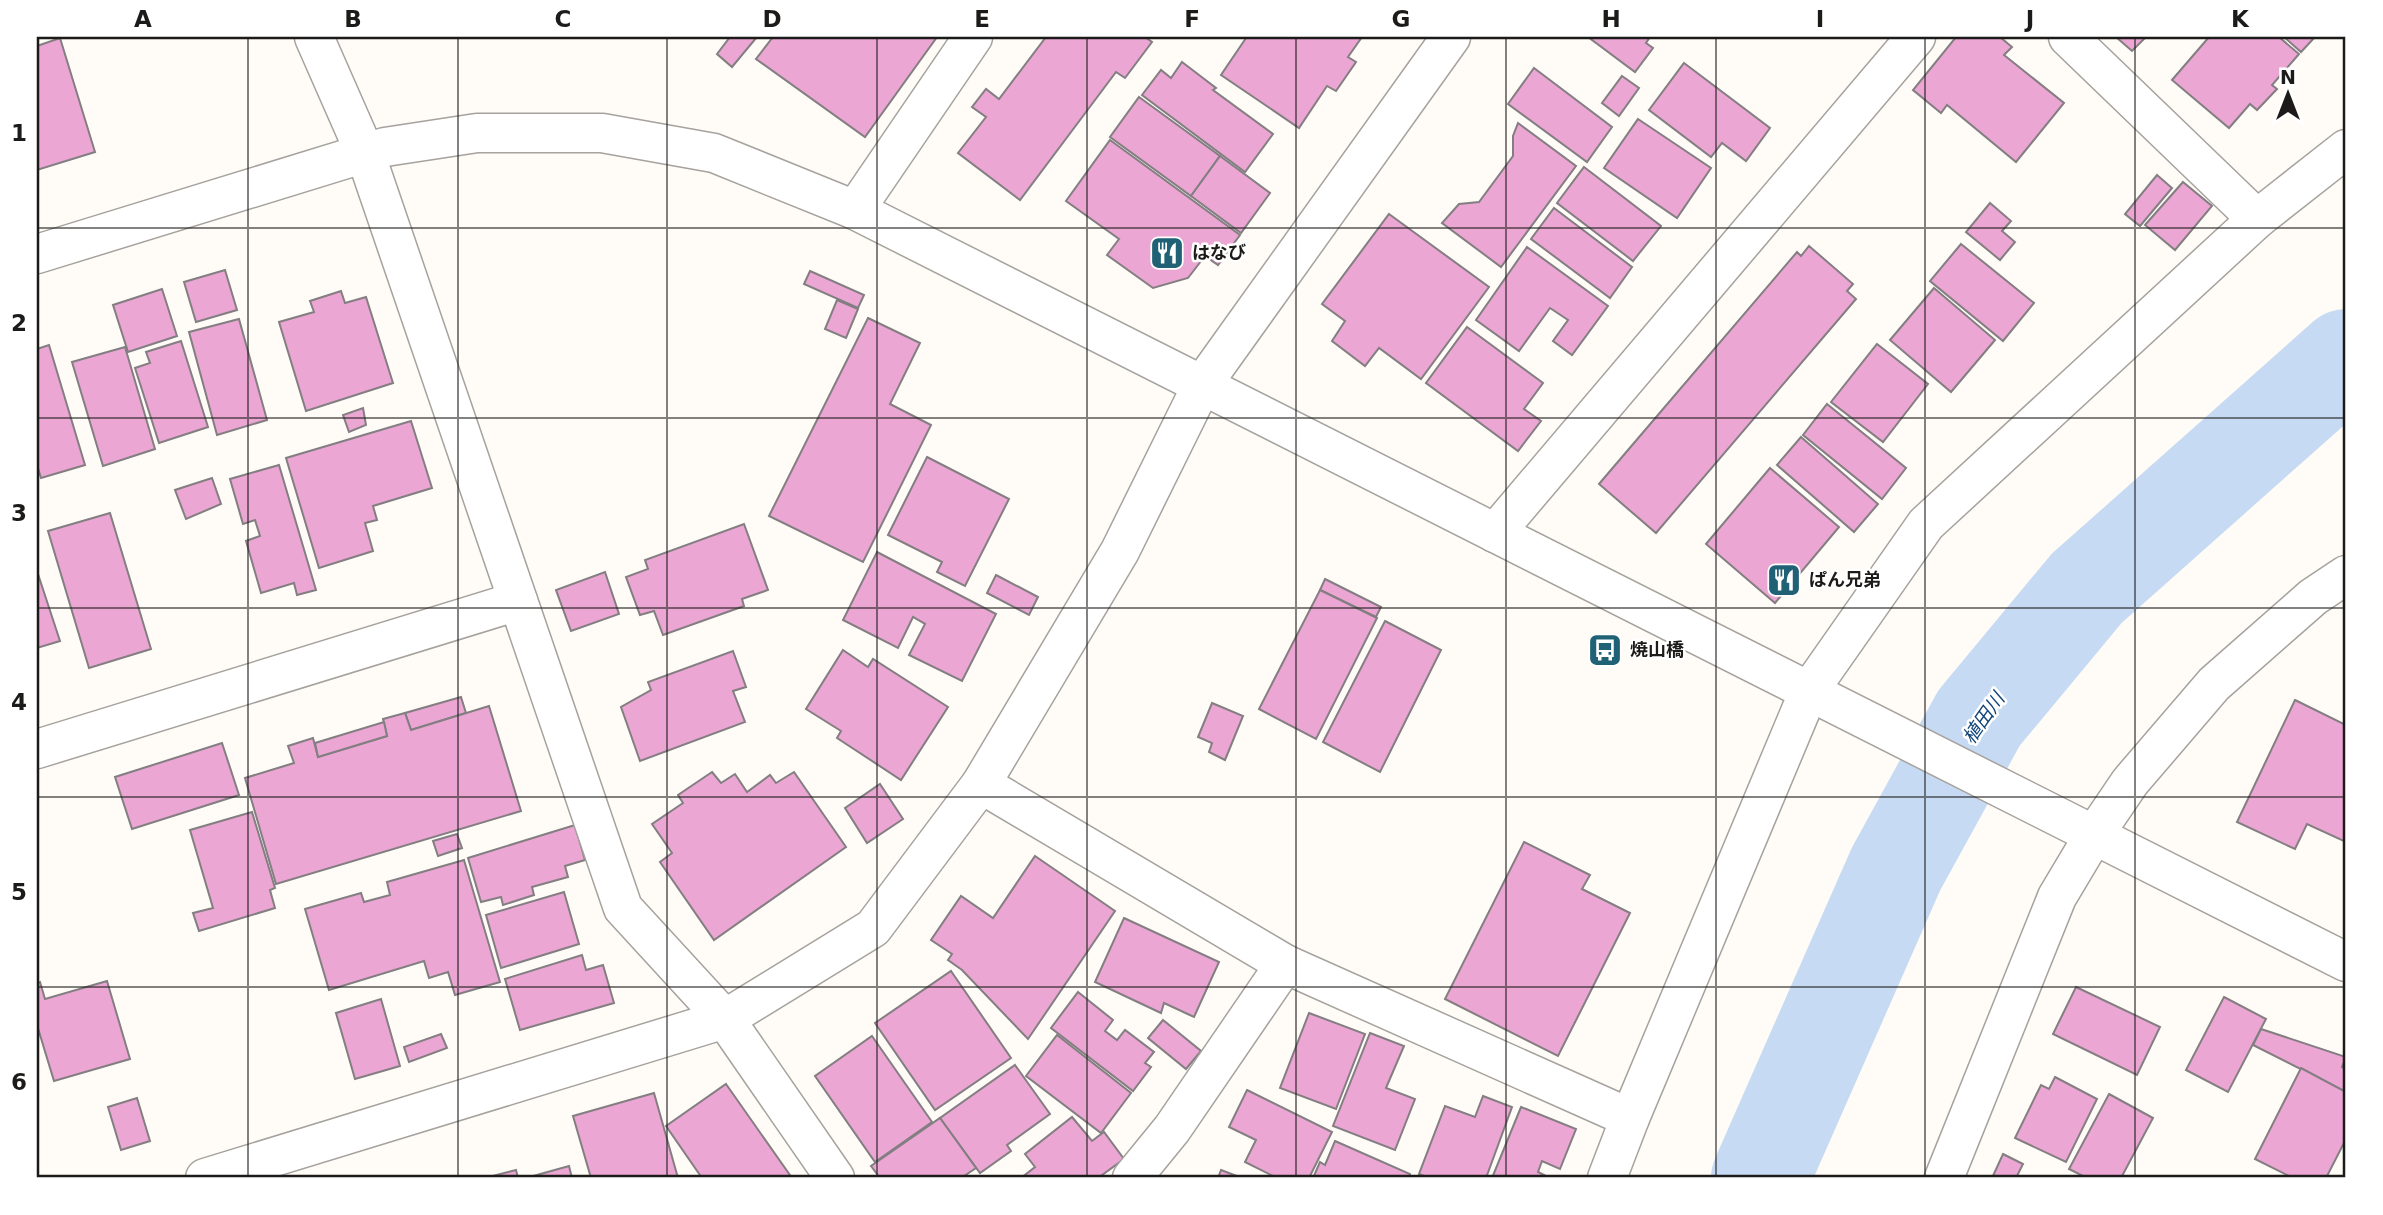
<svg xmlns="http://www.w3.org/2000/svg" width="2383" height="1215" font-family="'DejaVu Sans','Noto Sans JP',sans-serif">
  <rect width="100%" height="100%" fill="#fffbf6"/>
  <g fill="none" stroke-linecap="round" stroke-linejoin="round">
    <polyline stroke="#c6daf3" stroke-width="98" points="1760,1178 1896,869 1979,718 2087,588 2346,358"/>
  </g>
  <g fill="#eba6d3" stroke="#837e81" stroke-width="2">
    <polygon points="730,37 757,37 732,67 717,54"/>
    <polygon points="773,37 937,37 865,137 756,59"/>
    <polygon points="1046,37 1145,37 1152,42 1125,78 1116,72 1020,200 958,153 986,117 972,107 986,89 999,99"/>
    <polygon points="1244,37 1362,37 1348,57 1356,62 1336,91 1327,86 1299,128 1221,75 1246,38"/>
    <polygon points="1588,37 1650,37 1646,43 1653,48 1635,72"/>
    <polygon points="1956,37 2000,37 2012,47 2004,55 2064,103 2016,162 1947,105 1941,113 1913,90"/>
    <polygon points="2116,37 2146,37 2132,51"/>
    <polygon points="2209,37 2279,37 2299,54 2272,85 2277,89 2257,110 2250,104 2229,128 2172,80"/>
    <polygon points="2284,37 2315,37 2301,52"/>
    <polygon points="60,38 95,152 37,170 37,46"/>
    <polygon points="1182,62 1216,88 1213,90 1273,134 1245,172 1142,95 1161,70 1171,78"/>
    <polygon points="1684,63 1770,128 1746,161 1722,143 1711,157 1649,110"/>
    <polygon points="1534,68 1612,127 1587,162 1508,104"/>
    <polygon points="1622,76 1639,88 1619,116 1602,103"/>
    <polygon points="1139,97 1220,156 1191,196 1110,137"/>
    <polygon points="1638,119 1711,168 1677,218 1604,168"/>
    <polygon points="1518,123 1576,166 1501,267 1442,223 1459,204 1479,202 1513,156 1513,136"/>
    <polygon points="1110,140 1240,235 1218,265 1205,256 1188,278 1153,288 1107,255 1119,239 1066,201"/>
    <polygon points="1220,156 1270,193 1241,233 1191,196"/>
    <polygon points="1584,167 1661,226 1633,261 1557,203"/>
    <polygon points="2157,175 2172,188 2140,226 2125,214"/>
    <polygon points="2183,182 2212,206 2175,250 2145,225"/>
    <polygon points="1990,203 2011,221 2002,231 2015,242 2000,260 1966,232"/>
    <polygon points="1554,208 1632,267 1610,298 1531,239"/>
    <polygon points="1389,214 1489,287 1421,379 1379,348 1365,366 1332,341 1345,321 1322,304"/>
    <polygon points="1961,244 2034,303 2003,341 1930,281"/>
    <polygon points="1809,246 1853,284 1847,291 1856,299 1656,533 1599,484 1797,252 1801,256"/>
    <polygon points="1527,247 1608,306 1572,355 1553,341 1568,320 1550,308 1519,351 1476,320"/>
    <polygon points="225,270 237,310 196,322 184,282"/>
    <polygon points="810,271 864,295 858,308 804,284"/>
    <polygon points="1934,288 1995,340 1951,392 1890,340"/>
    <polygon points="162,289 177,336 128,352 113,305"/>
    <polygon points="341,291 345,303 366,297 393,383 306,411 279,322 314,312 310,301"/>
    <polygon points="837,300 858,309 846,338 825,329"/>
    <polygon points="868,318 920,343 890,404 931,425 863,562 769,516"/>
    <polygon points="239,319 267,420 217,435 189,332"/>
    <polygon points="1467,327 1543,383 1524,409 1541,421 1518,451 1426,383"/>
    <polygon points="181,341 208,427 159,443 135,368 150,363 146,352"/>
    <polygon points="1877,344 1928,384 1883,442 1831,402"/>
    <polygon points="49,345 85,465 41,478 37,465 37,349"/>
    <polygon points="125,347 155,449 103,466 72,362"/>
    <polygon points="1827,404 1906,468 1882,499 1803,435"/>
    <polygon points="363,408 366,425 349,432 343,415"/>
    <polygon points="411,421 432,488 373,506 377,520 365,523 373,551 319,568 286,458"/>
    <polygon points="1801,437 1878,504 1854,532 1777,465"/>
    <polygon points="927,457 1009,499 965,586 937,572 942,562 888,535"/>
    <polygon points="279,465 316,590 297,595 294,583 261,593 246,541 260,536 255,520 243,524 230,479"/>
    <polygon points="1770,468 1839,527 1775,603 1706,544"/>
    <polygon points="212,478 221,504 186,519 175,490"/>
    <polygon points="110,513 151,649 89,668 48,531"/>
    <polygon points="744,524 768,590 742,599 744,606 663,635 654,611 640,615 626,577 648,569 645,560"/>
    <polygon points="877,552 996,614 962,681 909,655 925,624 913,617 898,648 843,620"/>
    <polygon points="37,571 60,641 37,648"/>
    <polygon points="605,572 619,614 571,631 556,590"/>
    <polygon points="996,575 1038,597 1029,615 987,593"/>
    <polygon points="1325,579 1381,607 1376,617 1320,590"/>
    <polygon points="1320,590 1377,618 1316,739 1259,709"/>
    <polygon points="1385,621 1441,650 1380,772 1323,742"/>
    <polygon points="843,650 868,667 873,659 948,707 901,780 837,738 841,731 806,709"/>
    <polygon points="733,651 746,687 733,691 745,722 640,761 621,707 651,690 648,682"/>
    <polygon points="461,697 466,713 411,730 405,713"/>
    <polygon points="2295,700 2346,725 2346,842 2307,824 2295,849 2237,822"/>
    <polygon points="1212,703 1243,716 1225,760 1209,752 1212,743 1198,737"/>
    <polygon points="489,706 521,811 276,884 245,778 294,763 288,746 313,738 318,757 387,736 383,719 405,713 411,730"/>
    <polygon points="384,722 387,736 318,757 315,743"/>
    <polygon points="222,743 239,795 132,829 115,777"/>
    <polygon points="712,772 721,783 735,774 747,792 770,775 776,783 794,772 846,847 714,940 660,862 672,853 652,824 683,803 678,795"/>
    <polygon points="880,784 903,819 867,843 845,808"/>
    <polygon points="252,812 275,888 270,890 275,908 199,931 193,913 213,908 190,830"/>
    <polygon points="575,825 585,860 565,866 568,877 532,887 534,895 503,905 501,897 481,902 468,858"/>
    <polygon points="457,834 462,848 438,856 433,841"/>
    <polygon points="1524,842 1590,875 1582,889 1630,913 1558,1056 1445,999"/>
    <polygon points="1035,856 1115,911 1028,1039 962,970 948,960 952,954 931,940 961,896 993,918"/>
    <polygon points="464,860 500,982 455,995 448,972 429,978 424,961 329,990 305,909 361,893 364,902 390,895 387,882"/>
    <polygon points="564,892 579,944 501,968 486,915"/>
    <polygon points="1124,918 1219,962 1194,1017 1164,1003 1161,1013 1095,982"/>
    <polygon points="582,955 586,970 603,965 614,1003 520,1030 505,979"/>
    <polygon points="951,971 1011,1058 935,1110 875,1023"/>
    <polygon points="107,981 130,1059 54,1081 37,1025 37,983 40,982 45,999"/>
    <polygon points="2076,987 2160,1027 2137,1075 2053,1034"/>
    <polygon points="1078,992 1113,1020 1105,1031 1117,1040 1125,1030 1154,1052 1145,1063 1151,1067 1133,1091 1051,1028"/>
    <polygon points="2224,997 2266,1019 2228,1092 2186,1070"/>
    <polygon points="381,999 400,1066 355,1079 336,1013"/>
    <polygon points="1309,1013 1365,1034 1336,1109 1280,1088"/>
    <polygon points="1163,1020 1201,1051 1186,1069 1148,1038"/>
    <polygon points="2261,1029 2346,1057 2342,1067 2346,1070 2346,1092 2253,1045"/>
    <polygon points="1370,1033 1404,1046 1386,1088 1415,1099 1395,1150 1333,1126"/>
    <polygon points="441,1034 447,1048 409,1062 404,1047"/>
    <polygon points="1057,1035 1131,1093 1101,1133 1026,1076"/>
    <polygon points="872,1036 932,1122 875,1162 815,1076"/>
    <polygon points="1015,1065 1050,1114 1007,1145 1011,1151 980,1173 940,1118"/>
    <polygon points="2301,1068 2346,1092 2346,1139 2326,1178 2288,1178 2289,1176 2255,1159"/>
    <polygon points="2055,1077 2097,1099 2066,1162 2015,1138 2041,1085 2049,1089"/>
    <polygon points="726,1084 792,1178 702,1178 666,1126"/>
    <polygon points="1247,1090 1332,1132 1309,1178 1277,1178 1245,1162 1256,1140 1229,1127"/>
    <polygon points="654,1093 678,1178 591,1178 573,1116"/>
    <polygon points="2109,1094 2153,1118 2121,1178 2087,1178 2069,1169"/>
    <polygon points="1483,1096 1512,1107 1486,1178 1429,1178 1419,1174 1445,1106 1475,1117"/>
    <polygon points="137,1098 150,1141 121,1150 108,1107"/>
    <polygon points="1521,1107 1576,1129 1560,1169 1542,1161 1538,1172 1550,1178 1492,1178"/>
    <polygon points="1072,1117 1092,1141 1104,1132 1124,1159 1098,1178 1021,1178 1035,1167 1025,1154"/>
    <polygon points="940,1118 976,1168 961,1178 880,1178 871,1166"/>
    <polygon points="1335,1141 1410,1174 1409,1178 1313,1178 1320,1162 1325,1165"/>
    <polygon points="2003,1154 2023,1164 2016,1178 1992,1178"/>
    <polygon points="569,1166 572,1178 526,1178"/>
    <polygon points="516,1170 518,1178 485,1178"/>
    <polygon points="1221,1170 1242,1178 1218,1178"/>
  </g>
  <g fill="none" stroke-linecap="round" stroke-linejoin="round">
    <g stroke="#a6a29d" stroke-width="41">
      <g id="minor">
        <polyline points="314,37 365,153 623,908 725,1019 835,1178"/>
        <polyline points="2068,37 2257,219"/>
        <polyline points="855,210 973,37"/>
        <polyline points="37,254 385,147 477,133 602,133 714,153 855,210 2346,962"/>
        <polyline points="1495,533 1916,37"/>
        <polyline points="37,749 518,601"/>
        <polyline points="981,784 1285,964 1630,1118"/>
        <polyline points="205,1178 725,1019 873,928 981,784 1120,551 1202,385 1451,37"/>
        <polyline points="1132,1178 1172,1129 1285,964"/>
        <polyline points="1607,1178 1630,1118 1809,691 1926,524 2257,219 2346,149"/>
        <polyline points="1944,1178 2057,897 2094,835 2130,782 2214,684 2313,597 2346,575"/>
      </g>
    </g>
    <use href="#minor" stroke="#fff" stroke-width="38"/>
  </g>
  <path fill="none" stroke="#1c1b19" stroke-width="2" stroke-opacity="0.55" d="M248,37V1178M458,37V1178M667,37V1178M877,37V1178M1087,37V1178M1296,37V1178M1506,37V1178M1716,37V1178M1925,37V1178M2135,37V1178M37,228H2346M37,418H2346M37,608H2346M37,797H2346M37,987H2346"/>
  <defs>
    <g id="restaurant-square" transform="scale(1.75)"><rect x="-9" y="-9" width="18" height="18" rx="4" fill="#206175" stroke="#fff"/><path d="M-5-6h1v4h1v-4h1v4h1v-4h1v5L-1.5 .5V6h-2V.5L-5-1ZM5-6V6H3V1.5H1.5Q1.5-4 5-6Z" fill="#fff"/></g>
    <g id="bus-square" transform="scale(1.75)"><rect x="-9" y="-9" width="18" height="18" rx="4" fill="#206175" stroke="#fff"/><path d="M-5-6H5V4H4V6H2V4H-2V6H-4V4H-5ZM-3.5-4V0h7V-4ZM-3.5 1.2v1.5H-2V1.2ZM2 1.2v1.5H3.5V1.2Z" fill="#fff"/></g>
  </defs>
  <g fill-rule="evenodd">
    <use href="#restaurant-square" x="1167" y="253"/>
    <use href="#restaurant-square" x="1784" y="580"/>
    <use href="#bus-square" x="1605" y="650"/>
  </g>
  <g text-anchor="middle" stroke-width="5" stroke-linejoin="round" paint-order="stroke">
    <g font-size="18" font-weight="bold" fill="#1c1b19" stroke="#fff" text-anchor="start">
      <text x="1192" y="259">はなび</text>
      <text x="1809" y="586">ぱん兄弟</text>
      <text x="1630" y="656">焼山橋</text>
    </g>
    <g font-size="19" font-style="italic" fill="#114479" stroke="#fff">
      <text transform="translate(1983 718) rotate(-55)" y="7">植田川</text>
    </g>
  </g>
  <rect width="2383" height="1215" fill="none" stroke="#ffffff" stroke-width="77"/>
  <g transform="translate(2288 94)" stroke="#ffffff" stroke-width="5" paint-order="stroke">
  <path d="M0-5L12 26L0 18L-12 26Z" fill="#1c1b19"/>
  <text y="-10" font-size="19" font-weight="bold" text-anchor="middle" fill="#1c1b19">N</text>
  </g>
  <rect x="38" y="38" width="2306" height="1138" fill="none" stroke="#1c1b19" stroke-width="2.5"/>
  <g font-size="23" text-anchor="middle" font-weight="bold" fill="#1c1b19">
    <text x="143" y="27">A</text>
    <text x="353" y="27">B</text>
    <text x="563" y="27">C</text>
    <text x="772" y="27">D</text>
    <text x="982" y="27">E</text>
    <text x="1192" y="27">F</text>
    <text x="1401" y="27">G</text>
    <text x="1611" y="27">H</text>
    <text x="1820" y="27">I</text>
    <text x="2030" y="27">J</text>
    <text x="2240" y="27">K</text>
    <text x="19" y="141">1</text>
    <text x="19" y="331">2</text>
    <text x="19" y="521">3</text>
    <text x="19" y="710">4</text>
    <text x="19" y="900">5</text>
    <text x="19" y="1090">6</text>
  </g>
</svg>
